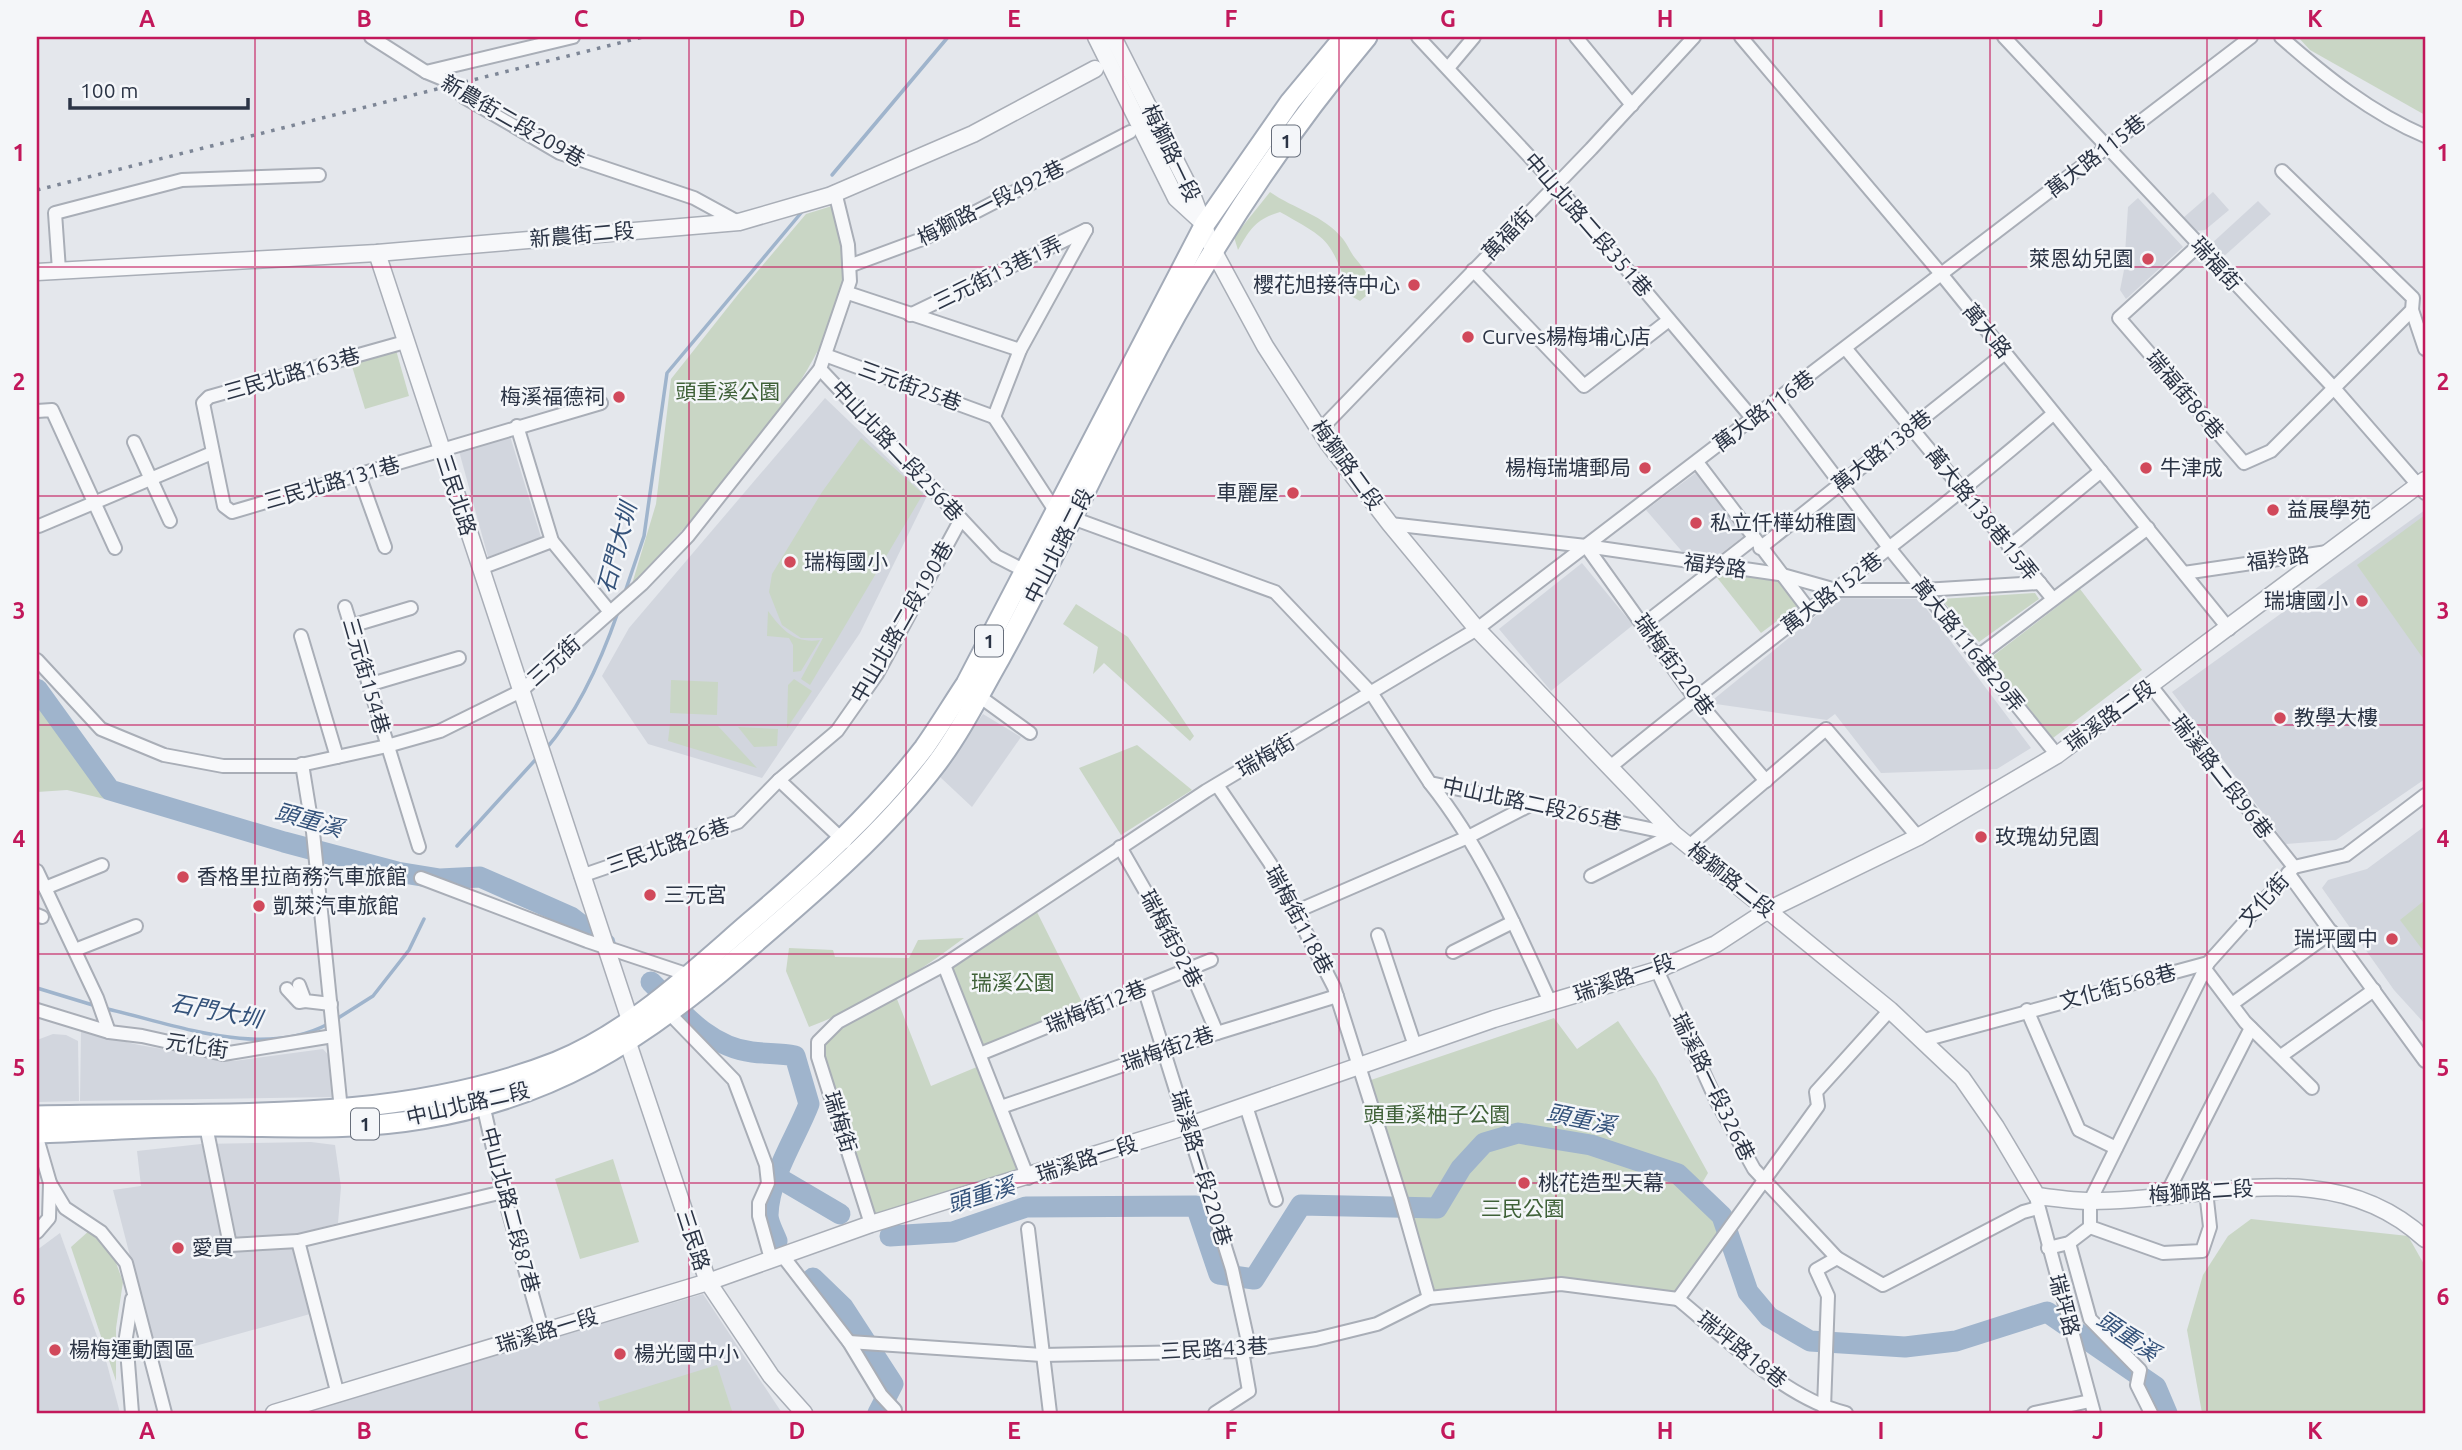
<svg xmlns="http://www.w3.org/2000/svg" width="2462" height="1450" font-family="Ubuntu,'Noto Sans TC',sans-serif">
  <rect width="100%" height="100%" fill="#e4e7ec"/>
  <g fill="#d2d6de">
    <polygon points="2213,192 2229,210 2205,230 2195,231 2183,218"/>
    <polygon points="2138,198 2183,247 2126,299 2120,290 2124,270 2128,207"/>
    <polygon points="2258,201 2271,214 2222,258 2210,245"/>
    <polygon points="825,398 927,496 860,633 762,778 648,744 602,676 629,628"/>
    <polygon points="510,436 541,537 488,557 459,451"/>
    <polygon points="1697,472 1744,536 1714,559 1686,556 1646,510"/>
    <polygon points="2425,510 2425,779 2336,840 2286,844 2172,692"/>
    <polygon points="1582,563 1633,625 1551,691 1499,629"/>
    <polygon points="1838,598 1919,599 2031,748 1997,769 1881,773 1835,714 1827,720 1709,703"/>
    <polygon points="983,714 1021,737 972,807 939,776"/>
    <polygon points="2425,826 2425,1024 2394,990 2322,888 2328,880 2367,869"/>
    <polygon points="81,1031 139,1045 234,1061 323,1049 331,1058 334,1097 80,1101"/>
    <polygon points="53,1034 66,1035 78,1041 79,1101 37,1102 37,1040"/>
    <polygon points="311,1142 335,1145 341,1187 338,1223 290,1236 310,1314 156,1357 113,1190 141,1186 137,1151 201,1144"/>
    <polygon points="60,1233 107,1364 120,1413 37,1413 37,1250"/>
    <polygon points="703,1294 782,1413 295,1413"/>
  </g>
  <g fill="#c9d6c5">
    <polygon points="2298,37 2425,37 2425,115 2310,50"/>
    <path d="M1270,192C1294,209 1324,215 1343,239C1348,245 1350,252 1355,258C1364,269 1371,276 1372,291L1360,301L1351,296C1329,240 1334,242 1280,212C1256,219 1250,229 1238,250L1234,237Z"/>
    <path d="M832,206C837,224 847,245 846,263C840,368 702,509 632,584L656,504L671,379L740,292L806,214Z"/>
    <polygon points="396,350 409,396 365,409 351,363"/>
    <polygon points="861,438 923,494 810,685 801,679 823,638 801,638 782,625 769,592 772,574 822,492"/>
    <polygon points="2425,515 2425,661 2357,565"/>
    <polygon points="1718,573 1777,580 1797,606 1761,633 1715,575"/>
    <polygon points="2080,589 2142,670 2053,738 1989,659"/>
    <polygon points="2035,593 2039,599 1979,642 1941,599"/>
    <polygon points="1076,604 1128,637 1194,736 1190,741 1104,663 1093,674 1098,647 1063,624"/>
    <path d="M768,611C782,630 795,644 820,640L801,671L793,672V645L789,638L767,636Z"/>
    <polygon points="794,679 812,691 787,728 788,685"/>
    <polygon points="671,680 718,682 717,715 670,713"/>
    <polygon points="37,703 38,704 109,800 67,790 37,792"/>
    <polygon points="670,724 718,726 757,768 668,741"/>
    <polygon points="738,727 778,729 777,746 754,747"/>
    <polygon points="1137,745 1192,790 1121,835 1079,768"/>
    <polygon points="2425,900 2425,953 2400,920"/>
    <polygon points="1037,912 1084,1006 983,1046 951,966"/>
    <path d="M964,938C915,975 866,1005 809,1027L786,971L789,948L833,950L835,957L909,958L918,940Z"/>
    <polygon points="895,994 931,1086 984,1064 1028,1178 871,1224 818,1042 838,1022"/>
    <polygon points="1554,1018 1577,1049 1618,1021 1656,1078 1708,1173 1697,1192 1722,1216 1728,1234 1678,1299 1543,1281 1435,1296 1371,1080"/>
    <polygon points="613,1159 639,1242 580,1259 555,1179"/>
    <polygon points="2251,1219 2408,1236 2425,1266 2425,1413 2202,1413 2187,1330 2203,1275 2228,1236"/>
    <polygon points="90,1230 115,1260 123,1282 116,1328 116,1381 71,1247"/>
    <polygon points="717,1365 732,1411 601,1413 598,1402"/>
  </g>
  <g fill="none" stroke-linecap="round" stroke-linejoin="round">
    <g stroke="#9fb4cc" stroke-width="3.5">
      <polyline points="832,175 948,37"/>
      <polyline points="624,595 644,536 667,373 801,213"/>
      <path d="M545,750C579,711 601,661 618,612"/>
      <polyline points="457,846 537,758"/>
      <polyline points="37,988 96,1006"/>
      <path d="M103,1008C172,1023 261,1060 328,1024"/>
      <polyline points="335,1020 373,996 409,950 424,919"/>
    </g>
    <g stroke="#9fb4cc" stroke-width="21">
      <polyline points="37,689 110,790 284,842 397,872 440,879 480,877 571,917 605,943"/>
      <path d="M651,982C680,1011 709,1047 752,1052C767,1054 780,1053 795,1056L809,1104C796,1138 769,1177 768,1215C768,1223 774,1233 777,1241"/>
      <polyline points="777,1177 840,1214"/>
      <polyline points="890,1236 953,1232 1026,1207 1196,1206 1219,1274 1254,1279 1301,1205 1437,1208 1461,1168 1484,1143 1518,1133 1591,1145 1678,1174 1722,1216 1748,1292 1769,1317 1810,1341 1905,1347 1956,1341 2047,1312 2156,1387 2167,1413"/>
      <polyline points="813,1278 843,1307 893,1384 878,1413"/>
    </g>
    <g stroke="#a9aeb7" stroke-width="16">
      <g id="minor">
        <polyline points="371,37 426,72 443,79 464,97 560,153 694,198 738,222"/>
        <polyline points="1418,37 1555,184 1753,419"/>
        <polyline points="1576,37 1632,105"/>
        <polyline points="1741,37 1942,275 2229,629"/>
        <polyline points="2004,37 2333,387 2425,493"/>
        <path d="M2281,37C2325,76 2371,113 2425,136"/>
        <polyline points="1448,68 1474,37"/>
        <polyline points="426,72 573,37"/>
        <polyline points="2199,245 2119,318 2244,463 2271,451 2412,310 2413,298 2282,171"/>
        <polyline points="849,266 925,238 1130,132"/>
        <polyline points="59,270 55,213 182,180 319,175"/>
        <polyline points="1473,270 1584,386 1669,320"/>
        <polyline points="848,293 1020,350"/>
        <polyline points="2412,310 2425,349"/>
        <polyline points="910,315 1086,230"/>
        <polyline points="405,342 209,397 203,403 224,506 232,512 601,403"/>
        <polyline points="1846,349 2053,599"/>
        <polyline points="825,355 994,417"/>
        <polyline points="820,369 996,556 1029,573"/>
        <polyline points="1778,401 1890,549 2057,755"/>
        <polyline points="37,411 52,410 115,548"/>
        <polyline points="994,417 1056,512 1275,592 1372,694 1430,783 1674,834"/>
        <polyline points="994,417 1020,350 1086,230"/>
        <polyline points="517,426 552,541 610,612"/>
        <polyline points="1320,430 1591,149 1694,37"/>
        <polyline points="134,442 170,521"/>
        <polyline points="1697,462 1809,610"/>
        <polyline points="359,475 385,547"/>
        <polyline points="1390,524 1586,546 1779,574 1836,590 1923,590 2040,583"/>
        <polyline points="39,526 212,453"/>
        <polyline points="1586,546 1694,697 1766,781"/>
        <polyline points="2009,547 2101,471"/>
        <polyline points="1760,548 2005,353"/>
        <polyline points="481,568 552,541"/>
        <polyline points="2184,573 2327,552"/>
        <polyline points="345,607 419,847"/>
        <polyline points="1644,624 1753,539"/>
        <polyline points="351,626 411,608"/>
        <polyline points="301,636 337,757"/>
        <polyline points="1977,657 2148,528"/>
        <polyline points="37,660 101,729 164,755 223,766 296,766 387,746 440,731 521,691 642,584 688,536 820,369 850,281 848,245 835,192"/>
        <polyline points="368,685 459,658"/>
        <polyline points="2151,686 2294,867"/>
        <polyline points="979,696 1030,733"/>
        <polyline points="302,764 313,832 341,1110"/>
        <path d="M1609,768C1755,647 1910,538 2053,414"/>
        <polyline points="779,780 845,842"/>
        <path d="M1430,783C1482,848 1516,927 1550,1002"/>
        <polyline points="1217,785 1270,863 1334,987 1401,1199 1429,1298"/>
        <polyline points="1689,846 1826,729 1918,837"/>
        <polyline points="1120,847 1190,969 1217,1033"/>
        <polyline points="37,871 97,998 109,1032"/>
        <polyline points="2288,873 2425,1061"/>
        <polyline points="581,876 738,822 779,780 837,731 877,674 961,519"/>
        <polyline points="1591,876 1674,834"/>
        <polyline points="421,878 587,941 689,975"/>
        <polyline points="45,888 102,865"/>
        <polyline points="1297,911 1468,837 1532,804"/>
        <polyline points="37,915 42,917"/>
        <polyline points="1378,935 1415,1046"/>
        <polyline points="75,950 136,926"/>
        <polyline points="1453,952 1513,922"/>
        <polyline points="944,965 1028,1178"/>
        <polyline points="2205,969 2245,1022 2312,1088"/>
        <polyline points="1657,970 1717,1102 1754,1169 1837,1258"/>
        <polyline points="299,985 305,1001 331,1004"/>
        <polyline points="1144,988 1232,1269 1250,1351"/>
        <polyline points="287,989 299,1002 305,1001"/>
        <polyline points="2232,1004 2332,932"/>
        <polyline points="37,1010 109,1032 142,1036 223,1054 327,1037"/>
        <polyline points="2027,1010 2079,1130 2116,1148"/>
        <polyline points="670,1014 734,1080 766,1165 768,1183 759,1203 759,1216 771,1259"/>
        <polyline points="1924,1040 2208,963"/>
        <polyline points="980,1054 1211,960"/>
        <polyline points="2281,1056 2374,990"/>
        <polyline points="482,1100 503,1192 543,1333"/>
        <polyline points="1246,1106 1276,1200"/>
        <polyline points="1001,1107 1217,1033 1337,996"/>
        <polyline points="206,1126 230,1245 298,1241 503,1192"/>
        <polyline points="37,1138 50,1183 65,1208 101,1232 126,1263 165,1413"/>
        <polyline points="2206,1191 2210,1227 2202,1251 2163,1253 2090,1227 2090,1201 2208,963 2294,867 2346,855 2425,795"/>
        <polyline points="2166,1195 2251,1028"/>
        <polyline points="2037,1201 2094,1413"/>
        <polyline points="871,1224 818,1057 818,1042 838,1022 944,965 1206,791 1477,629 2251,37"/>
        <polyline points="1028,1229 1050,1413"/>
        <polyline points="37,1232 49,1218 50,1183"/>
        <polyline points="298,1241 338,1395"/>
        <polyline points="2069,1243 2090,1319 2140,1370 2137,1385 2151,1413"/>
        <polyline points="2048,1248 2069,1243 2090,1227"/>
        <polyline points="782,1255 849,1342 881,1395 895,1410"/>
        <polyline points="1678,1299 1818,1106 1816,1092 1890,1010"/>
        <path d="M1678,1299C1726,1338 1785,1399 1846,1413"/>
        <polyline points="849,1342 1042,1355 1242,1351 1316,1339 1377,1324 1429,1298 1561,1284 1678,1299"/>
        <polyline points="1824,1408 1828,1296 1816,1270 1837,1258 1883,1285 2023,1212 2038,1208"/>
        <polyline points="132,1413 126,1337 132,1299"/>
        <polyline points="1215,1413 1249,1391 1242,1351"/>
        <polyline points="2034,1413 2090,1401"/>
      </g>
    </g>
    <g stroke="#a9aeb7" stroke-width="19">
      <g id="tertiary">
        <polyline points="1096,37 1176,198 1200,220"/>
        <path d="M1113,37L1190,189L1213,250L1265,346L1328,443L1390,524L1477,629L1674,834L1890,1010L1962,1078L1996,1127L2037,1196C2054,1198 2073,1201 2090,1201C2205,1202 2330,1151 2425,1239"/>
        <polyline points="377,253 630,1020 628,1043 708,1282 771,1376 804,1413"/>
        <polyline points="37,272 377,253 739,222 829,196 973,134 1095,69"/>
        <polyline points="274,1413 708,1282 871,1224 1187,1126 1494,1019 1657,970 1716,944 1768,910 1918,837 2057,755 2425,480"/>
      </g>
    </g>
    <g stroke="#a3abb8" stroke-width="23">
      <g id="primary">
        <path d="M37,1116C210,1111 391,1127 556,1062C630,1032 691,973 750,922C812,869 874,813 924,748C939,727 952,705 966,684L1205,224L1290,102L1344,37"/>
        <path d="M37,1133C96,1131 156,1126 215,1126C284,1126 353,1131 422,1119C550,1098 638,1043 735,960C806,899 880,838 937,763C961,731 980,693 1000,658C1050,568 1092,474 1140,382C1203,259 1278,143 1367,37"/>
      </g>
    </g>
    <use href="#minor" stroke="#f7f8fa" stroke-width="12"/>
    <use href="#tertiary" stroke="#f7f8fa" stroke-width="16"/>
    <use href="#primary" stroke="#fff" stroke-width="19"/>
    <polyline stroke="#7d8696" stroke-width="3.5" stroke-dasharray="3.5 7" stroke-linecap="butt" points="37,190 643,37"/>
  </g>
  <path fill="none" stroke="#c2185b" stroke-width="2" stroke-opacity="0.55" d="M255,37V1413M472,37V1413M689,37V1413M906,37V1413M1123,37V1413M1339,37V1413M1556,37V1413M1773,37V1413M1990,37V1413M2207,37V1413M37,267H2425M37,496H2425M37,725H2425M37,954H2425M37,1183H2425"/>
  <g fill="#d1495b" stroke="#f4f6f9" stroke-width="2.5">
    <circle cx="2148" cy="259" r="7"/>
    <circle cx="1414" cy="285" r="7"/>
    <circle cx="1468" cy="337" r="7"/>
    <circle cx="619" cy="397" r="7"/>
    <circle cx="1645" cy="468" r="7"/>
    <circle cx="2146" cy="468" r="7"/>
    <circle cx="1293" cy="493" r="7"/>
    <circle cx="2273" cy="510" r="7"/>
    <circle cx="1696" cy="523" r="7"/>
    <circle cx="790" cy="562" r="7"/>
    <circle cx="2362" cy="601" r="7"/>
    <circle cx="2280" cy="718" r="7"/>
    <circle cx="1981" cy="837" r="7"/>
    <circle cx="183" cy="877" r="7"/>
    <circle cx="650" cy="895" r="7"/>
    <circle cx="259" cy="906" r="7"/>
    <circle cx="2392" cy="939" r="7"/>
    <circle cx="1524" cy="1183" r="7"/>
    <circle cx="178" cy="1248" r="7"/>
    <circle cx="55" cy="1350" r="7"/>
    <circle cx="620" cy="1354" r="7"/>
  </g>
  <g text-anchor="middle" stroke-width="5" stroke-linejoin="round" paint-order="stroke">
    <g fill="#f4f6f9" stroke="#676e7b" stroke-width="2">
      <rect x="1272" y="125.5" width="28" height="31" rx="5"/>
      <rect x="975" y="625.5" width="28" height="31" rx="5"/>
      <rect x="351" y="1108.5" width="28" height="31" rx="5"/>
    </g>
    <g font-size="19" font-weight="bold" fill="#2b3445">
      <text x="1286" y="148">1</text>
      <text x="989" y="648">1</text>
      <text x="365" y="1131">1</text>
    </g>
    <g font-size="21" fill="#2b3445" stroke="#f4f6f9">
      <text transform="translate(513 121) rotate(30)" y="7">新農街二段209巷</text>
      <text transform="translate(1171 153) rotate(64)" y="7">梅獅路一段</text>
      <text transform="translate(2096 156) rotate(-38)" y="7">萬大路115巷</text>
      <text transform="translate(991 203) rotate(-27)" y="7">梅獅路一段492巷</text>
      <text transform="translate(1588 225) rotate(49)" y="7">中山北路二段351巷</text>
      <text transform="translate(1508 234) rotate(-46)" y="7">萬福街</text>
      <text transform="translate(582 235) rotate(-5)" y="7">新農街二段</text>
      <text transform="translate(2216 264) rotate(48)" y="7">瑞福街</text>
      <text transform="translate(998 273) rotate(-26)" y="7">三元街13巷1弄</text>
      <text transform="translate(1987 331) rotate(51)" y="7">萬大路</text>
      <text transform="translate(292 374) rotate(-16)" y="7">三民北路163巷</text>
      <text transform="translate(910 386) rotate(20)" y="7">三元街25巷</text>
      <text transform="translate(2185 395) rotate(50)" y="7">瑞福街86巷</text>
      <text transform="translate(1764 411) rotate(-37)" y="7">萬大路116巷</text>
      <text transform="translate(897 451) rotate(47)" y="7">中山北路二段256巷</text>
      <text transform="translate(1882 451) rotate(-38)" y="7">萬大路138巷</text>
      <text transform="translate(1347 465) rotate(54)" y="7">梅獅路二段</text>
      <text transform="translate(332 483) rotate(-16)" y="7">三民北路131巷</text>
      <text transform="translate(456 495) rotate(72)" y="7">三民北路</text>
      <text transform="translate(1982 514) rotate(51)" y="7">萬大路138巷15弄</text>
      <text transform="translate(1059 546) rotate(-63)" y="7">中山北路二段</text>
      <text transform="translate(2278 559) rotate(-8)" y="7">福羚路</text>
      <text transform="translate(1715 566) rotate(8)" y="7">福羚路</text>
      <text transform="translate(1832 593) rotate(-37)" y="7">萬大路152巷</text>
      <text transform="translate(902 622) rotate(-60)" y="7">中山北路二段190巷</text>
      <text transform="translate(1968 645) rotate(51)" y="7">萬大路116巷29弄</text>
      <text transform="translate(554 661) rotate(-42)" y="7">三元街</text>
      <text transform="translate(1674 665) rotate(54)" y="7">瑞梅街220巷</text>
      <text transform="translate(366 676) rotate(74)" y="7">三元街154巷</text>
      <text transform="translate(2110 716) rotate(-36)" y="7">瑞溪路二段</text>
      <text transform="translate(1266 756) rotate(-30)" y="7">瑞梅街</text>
      <text transform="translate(2222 777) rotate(52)" y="7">瑞溪路二段96巷</text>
      <text transform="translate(1532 804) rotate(12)" y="7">中山北路二段265巷</text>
      <text transform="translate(668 846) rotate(-19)" y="7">三民北路26巷</text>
      <text transform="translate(1731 880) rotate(39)" y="7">梅獅路二段</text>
      <text transform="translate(2264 900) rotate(-48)" y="7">文化街</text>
      <text transform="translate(1299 920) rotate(62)" y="7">瑞梅街118巷</text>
      <text transform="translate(1171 939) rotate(62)" y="7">瑞梅街92巷</text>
      <text transform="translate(1624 978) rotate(-19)" y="7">瑞溪路一段</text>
      <text transform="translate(2118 987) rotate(-15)" y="7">文化街568巷</text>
      <text transform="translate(1096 1007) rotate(-22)" y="7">瑞梅街12巷</text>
      <text transform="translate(197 1046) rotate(9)" y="7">元化街</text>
      <text transform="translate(1168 1049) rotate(-19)" y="7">瑞梅街2巷</text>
      <text transform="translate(1713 1087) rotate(64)" y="7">瑞溪路一段326巷</text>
      <text transform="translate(468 1104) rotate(-13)" y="7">中山北路二段</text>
      <text transform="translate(840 1122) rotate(73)" y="7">瑞梅街</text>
      <text transform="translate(1087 1159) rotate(-18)" y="7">瑞溪路一段</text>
      <text transform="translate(1201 1168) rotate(73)" y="7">瑞溪路一段220巷</text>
      <text transform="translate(2201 1192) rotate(-4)" y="7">梅獅路二段</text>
      <text transform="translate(510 1210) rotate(75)" y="7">中山北路二段87巷</text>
      <text transform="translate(693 1240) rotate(72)" y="7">三民路</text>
      <text transform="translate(2064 1305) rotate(75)" y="7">瑞坪路</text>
      <text transform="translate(547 1331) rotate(-17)" y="7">瑞溪路一段</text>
      <text transform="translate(1214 1349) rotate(-3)" y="7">三民路43巷</text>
      <text transform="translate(1742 1350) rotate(39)" y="7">瑞坪路18巷</text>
    </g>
    <g font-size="21" fill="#2b3445" stroke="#f4f6f9" text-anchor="start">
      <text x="2134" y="266" text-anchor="end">萊恩幼兒園</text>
      <text x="1400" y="292" text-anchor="end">櫻花旭接待中心</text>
      <text x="1482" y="344">Curves楊梅埔心店</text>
      <text x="605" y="404" text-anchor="end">梅溪福德祠</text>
      <text x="1631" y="475" text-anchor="end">楊梅瑞塘郵局</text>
      <text x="2160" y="475">牛津成</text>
      <text x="1279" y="500" text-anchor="end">車麗屋</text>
      <text x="2287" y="517">益展學苑</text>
      <text x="1710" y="530">私立仟樺幼稚園</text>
      <text x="804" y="569">瑞梅國小</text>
      <text x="2348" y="608" text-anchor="end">瑞塘國小</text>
      <text x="2294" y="725">教學大樓</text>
      <text x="1995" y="844">玫瑰幼兒園</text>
      <text x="197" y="884">香格里拉商務汽車旅館</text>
      <text x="664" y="902">三元宮</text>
      <text x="273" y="913">凱萊汽車旅館</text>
      <text x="2378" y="946" text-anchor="end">瑞坪國中</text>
      <text x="1538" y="1190">桃花造型天幕</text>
      <text x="192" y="1255">愛買</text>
      <text x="69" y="1357">楊梅運動園區</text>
      <text x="634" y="1361">楊光國中小</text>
    </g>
    <g font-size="21" fill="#3f6138" stroke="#f4f6f9">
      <text x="728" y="399">頭重溪公園</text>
      <text x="1013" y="990">瑞溪公園</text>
      <text x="1437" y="1122">頭重溪柚子公園</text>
      <text x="1523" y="1216">三民公園</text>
    </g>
    <g font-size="23" font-style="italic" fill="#34527a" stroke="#f4f6f9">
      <text transform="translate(617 548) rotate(-75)" y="8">石門大圳</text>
      <text transform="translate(309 820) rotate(16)" y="8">頭重溪</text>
      <text transform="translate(216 1011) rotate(11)" y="8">石門大圳</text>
      <text transform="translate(1581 1119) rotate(12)" y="8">頭重溪</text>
      <text transform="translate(981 1195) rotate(-17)" y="8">頭重溪</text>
      <text transform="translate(2128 1336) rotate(34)" y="8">頭重溪</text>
    </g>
  </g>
  <rect width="2462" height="1450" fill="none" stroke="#f4f6f9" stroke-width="77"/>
  <path d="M70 98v10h178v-10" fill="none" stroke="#2b3445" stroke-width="3.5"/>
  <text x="80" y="98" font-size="21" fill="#2b3445" stroke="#f4f6f9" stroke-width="5" paint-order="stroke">100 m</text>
  <rect x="38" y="38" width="2386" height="1374" fill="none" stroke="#c2185b" stroke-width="2.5"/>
  <g font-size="23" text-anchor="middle" font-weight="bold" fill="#c2185b">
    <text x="147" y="27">A</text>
    <text x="364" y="27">B</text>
    <text x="581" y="27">C</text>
    <text x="797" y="27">D</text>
    <text x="1014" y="27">E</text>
    <text x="1231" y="27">F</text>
    <text x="1448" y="27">G</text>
    <text x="1665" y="27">H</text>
    <text x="1881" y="27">I</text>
    <text x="2098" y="27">J</text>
    <text x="2315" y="27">K</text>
    <text x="19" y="161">1</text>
    <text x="2443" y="161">1</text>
    <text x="19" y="390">2</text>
    <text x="2443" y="390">2</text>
    <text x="19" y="619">3</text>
    <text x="2443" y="619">3</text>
    <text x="19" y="847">4</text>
    <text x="2443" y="847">4</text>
    <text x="19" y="1076">5</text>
    <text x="2443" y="1076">5</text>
    <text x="19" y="1305">6</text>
    <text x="2443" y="1305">6</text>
    <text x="147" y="1439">A</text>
    <text x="364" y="1439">B</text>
    <text x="581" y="1439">C</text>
    <text x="797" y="1439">D</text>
    <text x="1014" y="1439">E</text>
    <text x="1231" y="1439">F</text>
    <text x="1448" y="1439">G</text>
    <text x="1665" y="1439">H</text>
    <text x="1881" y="1439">I</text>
    <text x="2098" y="1439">J</text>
    <text x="2315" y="1439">K</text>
  </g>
</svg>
